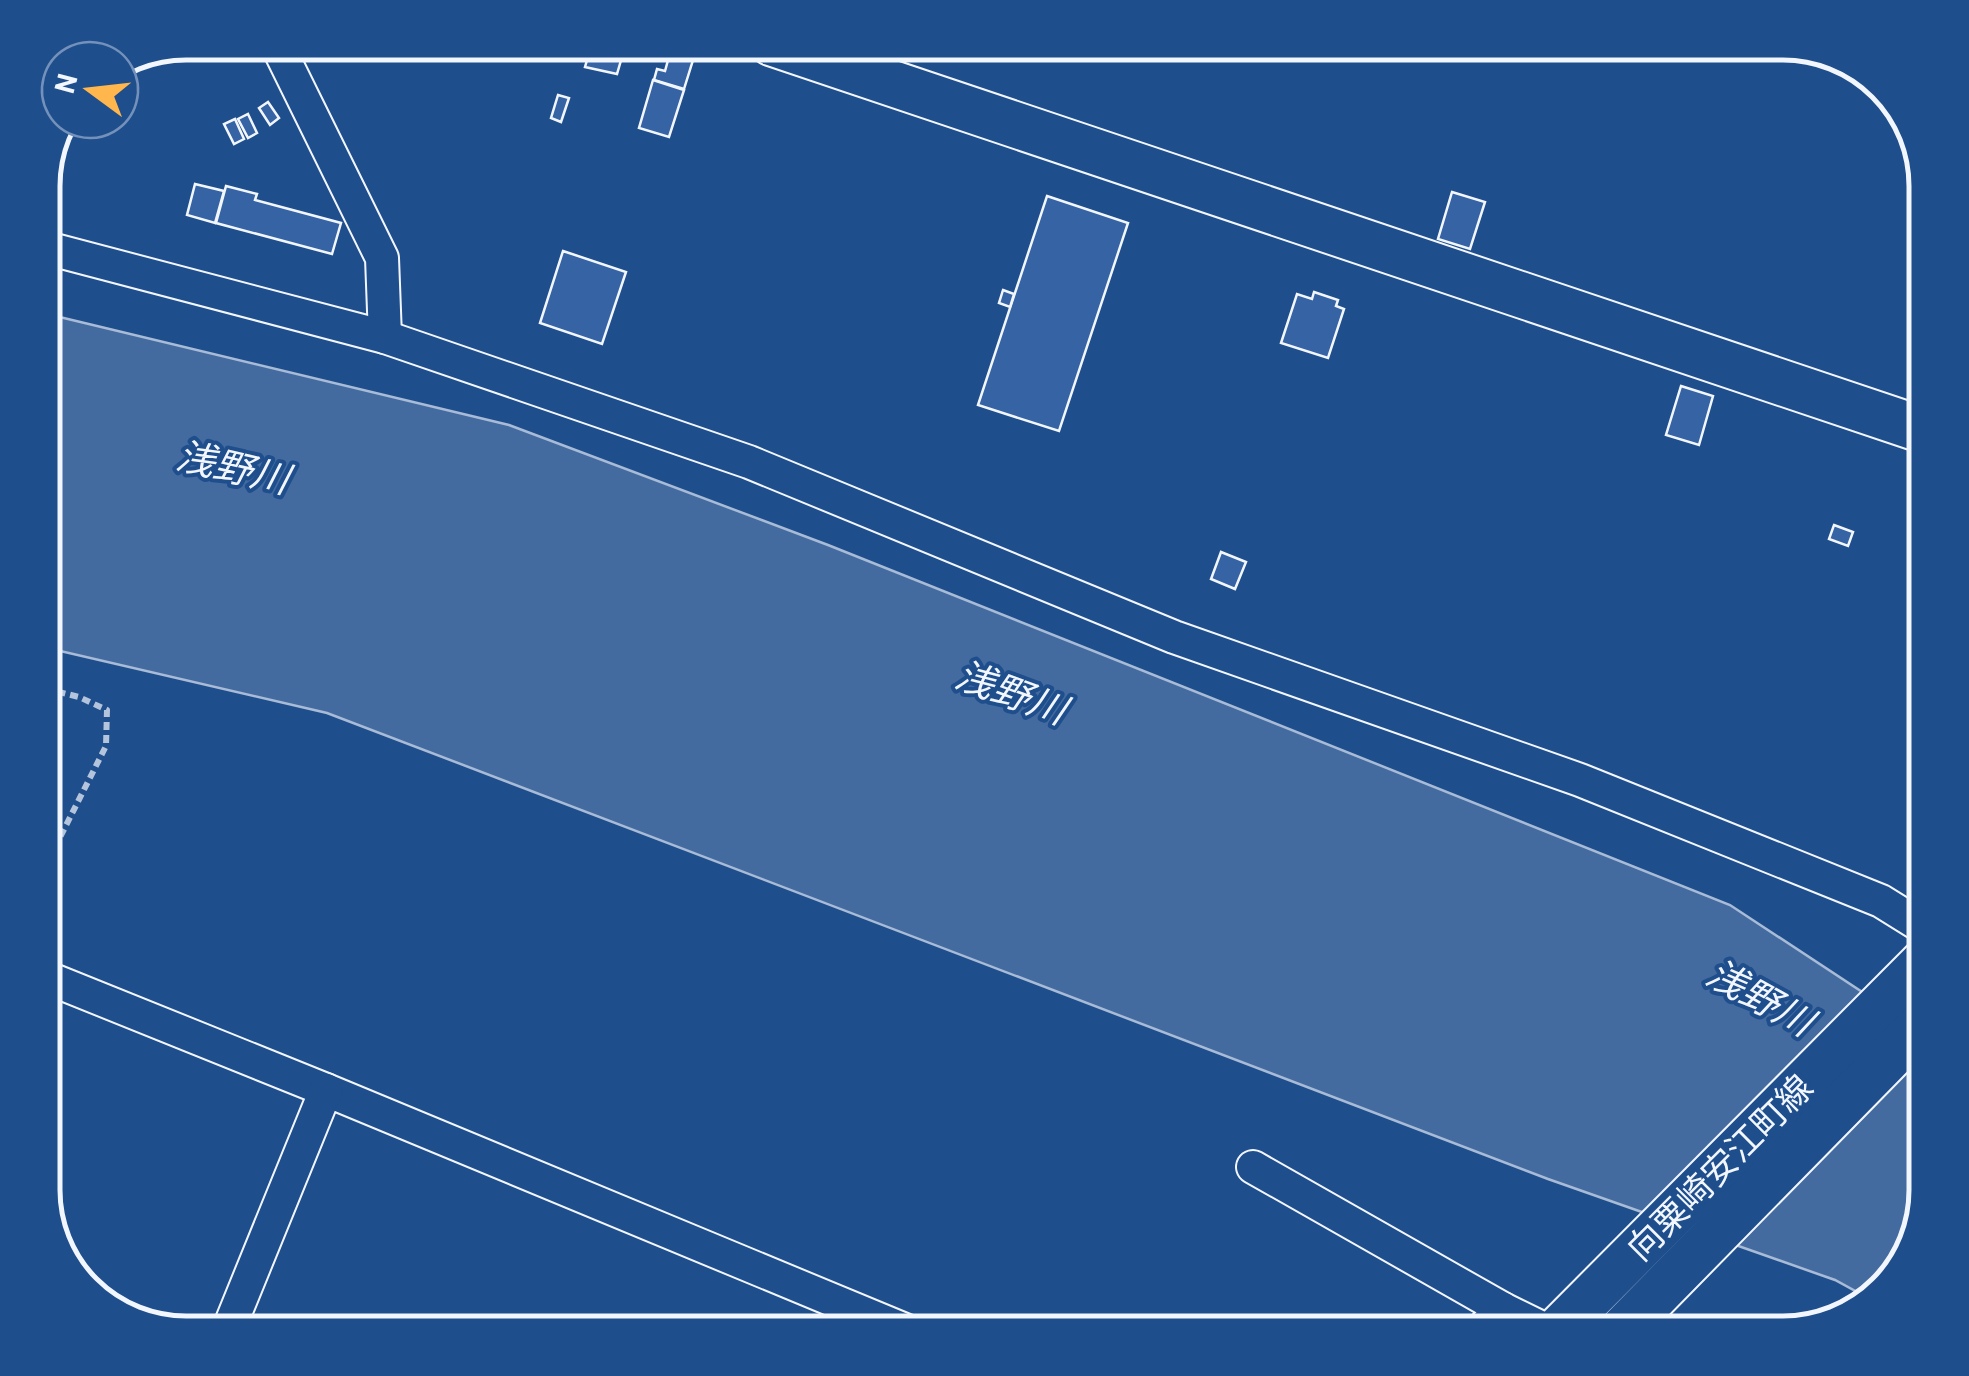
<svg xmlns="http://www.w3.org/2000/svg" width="1969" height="1376" font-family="Barlow,'Noto Sans JP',sans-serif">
  <rect width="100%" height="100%" fill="#1f4e8c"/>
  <polygon fill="#446ba0" stroke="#a8bbd7" stroke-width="2.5" points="43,313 509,425 828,545 1730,905 1926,1034 1926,1191 1897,1277 1870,1299 1835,1280 1548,1179 327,713 43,647"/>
  <g fill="#3563a3" stroke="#f2f6ff" stroke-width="2.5">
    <polygon points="592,43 626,43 617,74 585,67"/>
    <polygon points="670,53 693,60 684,89 654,80 657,69 665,71"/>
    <polygon points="653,80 684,90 669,137 639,128"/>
    <polygon points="558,95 569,98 561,122 551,118"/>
    <polygon points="268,102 279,118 270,125 259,108"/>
    <polygon points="248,114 257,133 248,138 238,119"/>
    <polygon points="235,119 244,139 234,144 224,124"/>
    <polygon points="195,184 224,191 215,223 187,215"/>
    <polygon points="226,186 257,194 255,200 341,223 332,254 216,223"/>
    <polygon points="1452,192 1485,202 1470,249 1438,239"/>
    <polygon points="1047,196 1128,223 1059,431 978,405"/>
    <polygon points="563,251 626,272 602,344 540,323"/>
    <polygon points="1003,290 1014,294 1010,307 999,303"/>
    <polygon points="1314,292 1338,300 1336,306 1344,309 1328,358 1281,343 1297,294 1312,299"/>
    <polygon points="1681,386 1713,396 1699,445 1666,435"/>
    <polygon points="1834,525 1853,532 1848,546 1829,539"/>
    <polygon points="1221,552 1246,562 1235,589 1211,579"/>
    <polygon points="43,785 56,792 47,808 43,806"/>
  </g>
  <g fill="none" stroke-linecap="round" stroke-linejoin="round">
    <g stroke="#f2f6ff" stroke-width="36">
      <g id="street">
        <polyline points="276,43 382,258 385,337"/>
        <polyline points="43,247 385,337 749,462 1174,637 1580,780 1881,901 1926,929"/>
        <polyline points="43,976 326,1090 912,1333"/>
        <polyline points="1253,1167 1503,1309 1552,1333"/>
        <polyline points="227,1333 326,1090"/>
        <polyline points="1478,1333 1503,1309"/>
      </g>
    </g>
    <g stroke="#f2f6ff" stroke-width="49">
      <g id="secondary">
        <polyline points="772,43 1926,431"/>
        <polyline points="1555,1333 1926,960"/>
        <polyline points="1619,1333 1926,1020"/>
      </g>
    </g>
    <polyline stroke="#b3c4dc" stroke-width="6" stroke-dasharray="8 5" stroke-linecap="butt" points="43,871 106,746 107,710 79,697 43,688"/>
    <use href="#street" stroke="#1f4e8c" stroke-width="32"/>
    <use href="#secondary" stroke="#1f4e8c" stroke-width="45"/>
  </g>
  <g text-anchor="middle" stroke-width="8" stroke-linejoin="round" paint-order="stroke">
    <g font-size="35" fill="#f2f6ff" stroke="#1f4e8c">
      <text transform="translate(1720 1168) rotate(-45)" y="12">向粟崎安江町線</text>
    </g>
    <g font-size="38" font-style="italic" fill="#f2f6ff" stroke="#1f4e8c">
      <text transform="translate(233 468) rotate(13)" y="13">浅野川</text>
      <text transform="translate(1011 693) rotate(20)" y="13">浅野川</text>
      <text transform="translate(1760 998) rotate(29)" y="13">浅野川</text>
    </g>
  </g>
  <path d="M0 0H1969V1376H0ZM186 60H1783A126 126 0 0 1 1909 186V1190A126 126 0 0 1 1783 1316H186A126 126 0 0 1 60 1190V186A126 126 0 0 1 186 60Z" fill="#1f4e8c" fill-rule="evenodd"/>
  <path fill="none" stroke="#f2f6ff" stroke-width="5" d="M186 60H1783A126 126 0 0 1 1909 186V1190A126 126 0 0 1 1783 1316H186A126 126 0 0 1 60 1190V186A126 126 0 0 1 186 60Z"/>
  <g transform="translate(90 90) rotate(285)"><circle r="48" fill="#1f4e8c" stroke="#7391ba" stroke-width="2.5"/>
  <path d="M0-8L18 38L0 25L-18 38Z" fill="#ffb74d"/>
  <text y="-15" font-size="28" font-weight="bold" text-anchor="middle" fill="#f2f6ff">N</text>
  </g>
</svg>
